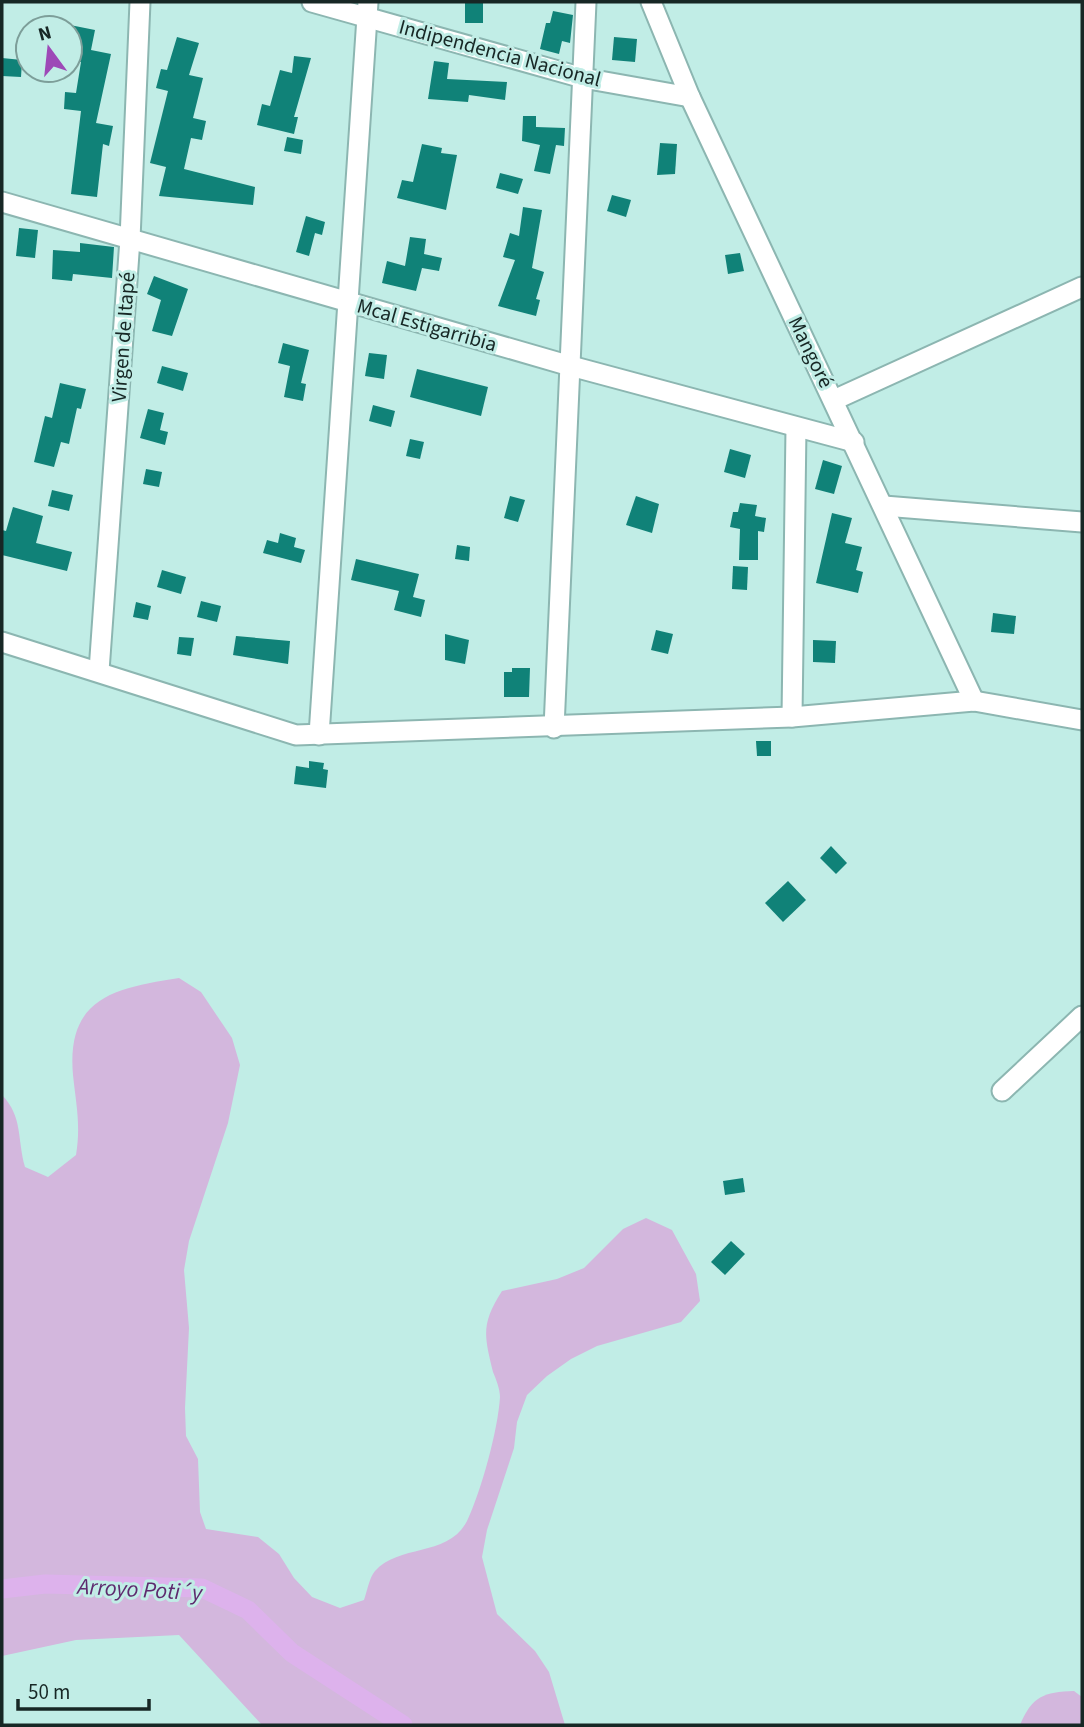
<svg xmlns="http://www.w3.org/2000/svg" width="1084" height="1727" font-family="'Source Sans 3',sans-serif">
  <rect width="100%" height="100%" fill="#c1ede6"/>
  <g fill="#d3b7dd">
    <path d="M179,978L201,992L232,1038L240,1065L228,1123L189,1241L184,1270L189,1328L185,1408L186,1436L198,1459L200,1512L206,1529L258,1537L279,1554L294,1578L312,1597L340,1608L364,1600C367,1592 369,1578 375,1571C399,1544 449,1557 467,1521C481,1492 498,1430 500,1397C500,1389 496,1379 493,1372C484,1335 481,1324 502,1291L557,1279L584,1268L623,1229L646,1218L672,1230L696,1274L700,1301L681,1322L597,1346L571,1359L547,1376L527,1395L517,1422L514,1448L487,1530L482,1557L497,1614L535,1651L549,1672L565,1725H262L179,1635L76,1640L2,1656V1095C23,1117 17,1138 25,1167L48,1177L76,1155C81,1125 76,1104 73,1075C66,996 117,988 179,978Z"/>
    <path d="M1074,1691L1082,1697V1725H1020C1032,1696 1044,1692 1074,1691Z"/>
  </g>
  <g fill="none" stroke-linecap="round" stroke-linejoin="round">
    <polyline stroke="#ddb2ec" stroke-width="19" points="2,1589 45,1584 202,1588 248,1610 292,1653 403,1725"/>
  </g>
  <g fill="#108278">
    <rect x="465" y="2" width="18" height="21"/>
    <polygon points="553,11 573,15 570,43 562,41 559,54 540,49 546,23 550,23"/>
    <polygon points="70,25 95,30 91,50 111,54 96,123 113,126 109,146 103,144 97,197 71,194 81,111 64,109 65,92 76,93 81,62 70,60"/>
    <polygon points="177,37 199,43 189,75 203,78 193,118 206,121 202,140 191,138 184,169 255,187 253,205 159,196 166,167 150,163 168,91 156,88 161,69 167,70"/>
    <polygon points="614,37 637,39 635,62 612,60"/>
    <polygon points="294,56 311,58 294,117 298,117 294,134 257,125 262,104 270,106 280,70 292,73"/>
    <polygon points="2,58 22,60 21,77 2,76"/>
    <polygon points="434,61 449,63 447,79 507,82 505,100 469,95 468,102 428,99"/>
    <polygon points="523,116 536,116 536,127 565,128 564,146 556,145 550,174 534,171 540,145 522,141"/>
    <polygon points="287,137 303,140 301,154 284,151"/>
    <polygon points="660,143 677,144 675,174 657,175"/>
    <polygon points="422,144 442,148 441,153 457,155 446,210 397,198 402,180 413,182"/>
    <polygon points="500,173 523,179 518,194 496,188"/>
    <polygon points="612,195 631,200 626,217 607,211"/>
    <polygon points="523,207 542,210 532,268 544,272 536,299 540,300 536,316 498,306 515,260 503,257 510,233 519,236"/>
    <polygon points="306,216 325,222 322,235 315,233 309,256 296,252"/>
    <polygon points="19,228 38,230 35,258 16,256"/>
    <polygon points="410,237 426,239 424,254 442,258 439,271 422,268 416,291 382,283 387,261 405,266"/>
    <polygon points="80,243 114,247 112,278 73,274 72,281 52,279 53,250 80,252"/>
    <polygon points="740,253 744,271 728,274 725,255"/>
    <polygon points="154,276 188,289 172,336 152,331 161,300 147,294"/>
    <polygon points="283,343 309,350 301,383 306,384 303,401 284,397 290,366 278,363"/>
    <polygon points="369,353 387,355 384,379 365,376"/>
    <polygon points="162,366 188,373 183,391 157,383"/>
    <polygon points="417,369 488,387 481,416 410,397"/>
    <polygon points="60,383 86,389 81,409 77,408 69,444 61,442 54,467 34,462 45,416 52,418"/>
    <polygon points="373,405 395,411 391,427 369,421"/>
    <polygon points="148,409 164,413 160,430 168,432 165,445 140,438"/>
    <polygon points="410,439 424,442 420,459 406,456"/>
    <polygon points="730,449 751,455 745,478 724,472"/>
    <polygon points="823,460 842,466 834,494 815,489"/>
    <polygon points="146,469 162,472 159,487 143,484"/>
    <polygon points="52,490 73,495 69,511 48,506"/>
    <polygon points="510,496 525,500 518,522 504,518"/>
    <polygon points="636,496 659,504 652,533 626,525"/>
    <polygon points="740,503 757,505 755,516 766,518 764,532 758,531 758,560 739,560 740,529 730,527 733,512 738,512"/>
    <polygon points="13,507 43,516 36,543 72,552 67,571 2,555 2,530 6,531"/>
    <polygon points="832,513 852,518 845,543 862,547 856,570 863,572 858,593 816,583"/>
    <polygon points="280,533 296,538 294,547 305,550 301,563 263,553 267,540 278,543"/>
    <polygon points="457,545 470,547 469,561 455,559"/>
    <polygon points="356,559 419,574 413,597 425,600 421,617 394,610 399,591 351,580"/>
    <polygon points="733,566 748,567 747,590 732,589"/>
    <polygon points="162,570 186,577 181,594 157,587"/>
    <polygon points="201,601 221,606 217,622 197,617"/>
    <polygon points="136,602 151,606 148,620 133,617"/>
    <polygon points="993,613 1016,616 1014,634 991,632"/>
    <polygon points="656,630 673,634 668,654 651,650"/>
    <polygon points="445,634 469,640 465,664 445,660"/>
    <polygon points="236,636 290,641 288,664 233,655"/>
    <polygon points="179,637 194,638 191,656 177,654"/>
    <polygon points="813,640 836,641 835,663 813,662"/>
    <polygon points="512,668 530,668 529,697 504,697 504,672 512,672"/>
    <polygon points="756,741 771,741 771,756 757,756"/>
    <polygon points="309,761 324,763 323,769 328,770 326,788 294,784 296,766 309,768"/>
    <polygon points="831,846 847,863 836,874 820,858"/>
    <polygon points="788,881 806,900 783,922 765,903"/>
    <polygon points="743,1178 745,1192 725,1195 723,1181"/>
    <polygon points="731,1241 745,1254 725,1275 711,1262"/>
  </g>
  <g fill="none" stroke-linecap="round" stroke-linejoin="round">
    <g stroke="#8cb6b1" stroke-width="23">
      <g id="minor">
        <polyline points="312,2 583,78 690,97"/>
        <polyline points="651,2 690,97 974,701"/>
        <polyline points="2,202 567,365 854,442"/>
        <polyline points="834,400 1082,287"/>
        <polyline points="884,506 1082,522"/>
        <polyline points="2,642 296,735 792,717 974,701 1082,720"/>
        <polyline points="99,671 130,239 140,2"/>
        <polyline points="792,717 796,428"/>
        <polyline points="554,728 586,2"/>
        <polyline points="319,735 368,2"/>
        <polyline points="1002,1091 1082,1016"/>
      </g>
    </g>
    <use href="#minor" stroke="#fff" stroke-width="19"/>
  </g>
  <g text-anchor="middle" stroke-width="6" stroke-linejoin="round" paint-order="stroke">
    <g font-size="21" fill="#172725" stroke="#c1ede6">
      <text transform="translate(500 53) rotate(15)" y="7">Indipendencia Nacional</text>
      <text transform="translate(427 325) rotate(16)" y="7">Mcal Estigarribia</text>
      <text transform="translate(123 337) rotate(-86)" y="7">Virgen de Itapé</text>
      <text transform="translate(811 352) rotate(64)" y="7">Mangoré</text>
    </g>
    <g font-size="23" font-style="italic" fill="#5e2a6e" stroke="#c1ede6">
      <text transform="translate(140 1589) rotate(3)" y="8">Arroyo Poti´y</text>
    </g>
  </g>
  <rect width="1084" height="1727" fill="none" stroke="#172725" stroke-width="7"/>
  <g transform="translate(49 49) rotate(345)"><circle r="33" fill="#c1ede6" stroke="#7d9e99" stroke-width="2"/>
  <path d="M0-5L12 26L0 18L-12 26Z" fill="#9d49b7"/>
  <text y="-10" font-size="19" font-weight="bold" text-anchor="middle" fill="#172725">N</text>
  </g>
  <path d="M18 1699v10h131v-10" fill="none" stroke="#172725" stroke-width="3.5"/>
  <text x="28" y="1699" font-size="21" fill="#172725" stroke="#c1ede6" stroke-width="5" paint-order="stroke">50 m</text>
</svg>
